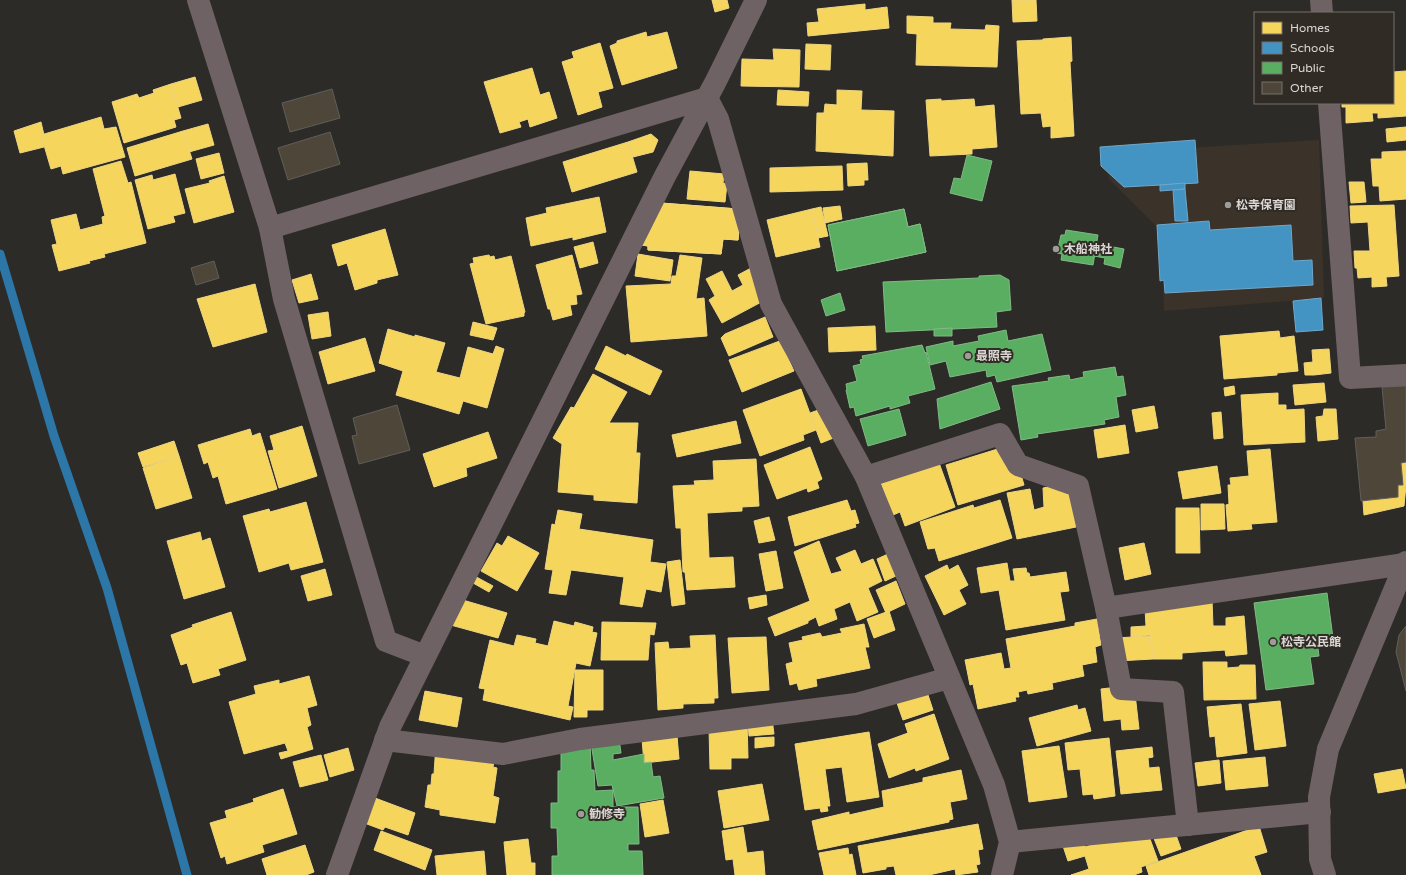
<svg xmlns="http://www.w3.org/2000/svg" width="1406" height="875" font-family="'Varela Round','Noto Sans JP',sans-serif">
  <rect width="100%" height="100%" fill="#2d2b28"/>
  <polygon fill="#3b3229" points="1319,140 1324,298 1164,311 1161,231 1109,179 1105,153"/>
  <g fill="#f6d55c" stroke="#eed680">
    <polygon points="712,0 727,0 729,8 715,12"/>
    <polygon points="1012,0 1036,0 1037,21 1013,22"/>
    <polygon points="865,4 865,10 887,7 889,28 808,36 807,23 819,22 817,9"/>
    <polygon points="907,16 933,17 933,23 951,23 950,29 985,30 986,25 999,26 997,67 916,65 917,34 907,33"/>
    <polygon points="646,32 647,37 667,32 677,68 622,85 610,46 617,43 617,41"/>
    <polygon points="1071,37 1072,61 1070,62 1074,136 1051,138 1051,126 1043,127 1041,113 1021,114 1017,41 1043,40 1043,39"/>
    <polygon points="600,43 613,88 598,92 602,107 578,115 562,62 574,58 572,52"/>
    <polygon points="806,44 831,45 830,70 805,69"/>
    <polygon points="773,49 800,50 799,87 741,86 742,59 774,60"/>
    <polygon points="532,68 540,95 549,92 557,118 530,127 528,119 519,122 521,127 500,133 484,82"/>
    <polygon points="1406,71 1406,116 1378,118 1378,113 1372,113 1373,121 1346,123 1346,107 1342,107 1342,103 1393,103 1393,72"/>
    <polygon points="195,77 202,100 178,107 171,84"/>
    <polygon points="171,84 181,118 174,120 176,127 124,143 112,102 137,94 139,98 154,93 153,90"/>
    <polygon points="778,90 809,92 808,106 777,105"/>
    <polygon points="837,90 862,91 861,110 894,111 893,156 816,151 817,113 824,113 825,104 837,105"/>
    <polygon points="941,99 941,101 974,99 975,107 994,105 997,147 972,149 972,154 930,156 926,100"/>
    <polygon points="101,117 104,129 116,127 125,157 63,174 61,166 51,169 41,135"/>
    <polygon points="41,122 44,135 41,135 44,147 20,153 14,131"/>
    <polygon points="208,124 214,145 189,152 183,131"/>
    <polygon points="1406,127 1406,140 1387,142 1386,129"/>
    <polygon points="183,131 192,159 135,176 127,148"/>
    <polygon points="651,134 658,140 653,152 633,157 628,142"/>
    <polygon points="628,142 637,172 572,192 563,162"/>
    <polygon points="1406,151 1406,199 1380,201 1379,186 1373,186 1371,159 1382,159 1382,152"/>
    <polygon points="219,153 224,173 201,179 196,159"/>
    <polygon points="121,161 128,183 131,182 146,243 104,254 105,257 89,261 90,263 59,271 52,245 57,244 51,220 76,214 80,230 103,224 102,217 105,216 93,169"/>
    <polygon points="867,163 868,180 864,180 864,185 848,186 847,164"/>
    <polygon points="842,166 843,190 770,192 770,168"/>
    <polygon points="690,171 724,174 723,183 727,184 725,202 687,199"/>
    <polygon points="175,174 185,213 173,216 175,222 148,229 135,180 152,175 153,180"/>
    <polygon points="224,176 234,212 194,223 185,189 210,183 209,181"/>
    <polygon points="1349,182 1364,182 1366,202 1351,203"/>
    <polygon points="599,197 606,232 573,240 573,237 531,246 526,218 547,213 546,208"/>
    <polygon points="661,203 738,209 740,217 738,240 723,239 721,254 648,250 648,246 642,245"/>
    <polygon points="661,203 738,209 740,217 738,240 723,239 721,254 648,250 648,246 642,245"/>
    <polygon points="1394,205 1399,276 1386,277 1387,286 1372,287 1372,277 1358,278 1357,268 1355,268 1354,251 1370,251 1368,222 1351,223 1350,206"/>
    <polygon points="840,206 842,219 825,223 823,208"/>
    <polygon points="821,207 828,236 818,238 812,209"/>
    <polygon points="812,209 820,247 776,257 767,220"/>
    <polygon points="385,229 398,275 377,280 377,283 355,290 347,263 338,266 332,245"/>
    <polygon points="593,242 598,263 580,268 574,247"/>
    <polygon points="638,254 673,260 670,281 635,276"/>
    <polygon points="489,255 490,257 494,256 495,260 511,256 525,312 524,313 524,316 486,324 470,264 474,263 473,258"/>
    <polygon points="572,255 582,294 576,295 577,304 570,305 572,315 553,320 550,309 548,309 536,265"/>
    <polygon points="680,255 702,258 696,299 704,298 707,336 631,342 626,286 671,284 672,276 676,276"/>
    <polygon points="751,268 767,299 722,323 709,300 715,296 706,279 722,271 732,291 743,285 738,275"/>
    <polygon points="311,274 318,299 299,303 292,280"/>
    <polygon points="255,284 267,332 213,347 197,299"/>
    <polygon points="328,312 331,336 312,339 308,315"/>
    <polygon points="765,317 773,337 729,356 721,338 725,334"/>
    <polygon points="473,322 497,328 493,340 470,335"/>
    <polygon points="875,326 876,350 829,352 828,328"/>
    <polygon points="388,329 415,337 415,335 445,343 436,372 460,378 468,347 493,354 496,346 504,349 487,408 463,401 459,414 396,395 403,371 379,363"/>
    <polygon points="1279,331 1280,338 1294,336 1298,371 1277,373 1277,375 1224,379 1220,336"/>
    <polygon points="365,338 375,371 328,384 319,352"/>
    <polygon points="785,339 788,358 794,371 742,392 729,360"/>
    <polygon points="606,346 626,356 627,354 662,371 650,395 595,369"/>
    <polygon points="1329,349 1331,373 1314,375 1312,350"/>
    <polygon points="1313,362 1314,375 1305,375 1304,363"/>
    <polygon points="593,374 627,392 609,423 638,423 636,453 640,453 637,503 594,500 594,495 558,492 562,444 553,438 571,407 574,408"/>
    <polygon points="1324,383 1326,402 1295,405 1293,385"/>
    <polygon points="1234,386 1235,394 1225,396 1224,388"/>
    <polygon points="801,389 816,430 803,435 804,440 760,456 743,410"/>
    <polygon points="1278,393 1278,405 1286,405 1286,410 1304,409 1305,442 1244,445 1241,395"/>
    <polygon points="1406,393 1406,439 1394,440 1388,394"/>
    <polygon points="1154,406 1158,428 1136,432 1132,410"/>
    <polygon points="824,408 836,437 821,443 810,413"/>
    <polygon points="1324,409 1336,409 1338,439 1318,441 1316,417 1323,416"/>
    <polygon points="1221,412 1223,438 1214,439 1212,413"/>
    <polygon points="736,421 741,443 677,457 672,435"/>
    <polygon points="1125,425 1129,453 1098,458 1094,430"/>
    <polygon points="302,426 317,476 279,488 268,451 274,450 270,436"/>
    <polygon points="250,429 252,436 260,433 277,489 226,504 218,476 213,478 208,462 204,464 198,445"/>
    <polygon points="488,432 497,458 466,468 467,476 434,487 423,454"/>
    <polygon points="174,441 179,456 143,467 138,453"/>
    <polygon points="1406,442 1406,485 1404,506 1364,515 1359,444"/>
    <polygon points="810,447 822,479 817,482 819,488 808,492 807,488 777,499 764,465"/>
    <polygon points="1004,447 1018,464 1024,485 958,505 946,465"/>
    <polygon points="934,449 955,507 905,526 900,512 893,515 878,475"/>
    <polygon points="1270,449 1277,522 1251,524 1252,529 1228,531 1226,505 1229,504 1228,485 1231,485 1230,478 1249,476 1247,451"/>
    <polygon points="179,456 192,498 156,509 143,468"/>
    <polygon points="756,459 759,506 742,507 742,511 707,513 709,558 733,557 735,587 687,590 685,572 683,572 681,528 676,528 673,486 695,485 694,481 714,480 713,461"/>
    <polygon points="1217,466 1221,493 1183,499 1178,472"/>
    <polygon points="1067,483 1076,527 1017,539 1007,493 1030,489 1034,510 1044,507 1043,488"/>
    <polygon points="847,500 851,511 855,510 859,523 855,524 856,527 795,546 788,517"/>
    <polygon points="1000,500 1012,538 939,561 935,548 928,549 920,522 973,505 974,508"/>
    <polygon points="306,502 323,562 291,570 289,563 259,572 243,516 269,509 270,512"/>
    <polygon points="1201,504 1224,504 1225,529 1201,530"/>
    <polygon points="1176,508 1199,508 1200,553 1176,553"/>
    <polygon points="558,510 582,514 579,529 653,540 650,562 666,564 661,592 646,589 642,607 620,604 624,577 571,570 566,595 549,593 553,570 545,569 552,524 555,525"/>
    <polygon points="769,517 775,540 759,543 754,521"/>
    <polygon points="200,532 202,541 210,538 225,587 184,599 167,541"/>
    <polygon points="508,536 539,553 517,591 481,571 497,543 502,546"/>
    <polygon points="819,541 831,574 842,571 836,558 855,550 861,564 873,559 882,581 868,588 878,612 857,621 850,602 834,609 837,619 819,626 816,617 808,621 808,623 775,636 768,618 810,601 794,552"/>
    <polygon points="1144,543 1151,574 1125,580 1119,548"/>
    <polygon points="776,551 783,588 766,591 759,554"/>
    <polygon points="888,554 898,575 885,581 877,559"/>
    <polygon points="680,560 685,604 672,606 667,562"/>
    <polygon points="1007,563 1010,581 1015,581 1013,569 1026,568 1027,573 1029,573 1030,577 1066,572 1069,591 1060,592 1065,620 1006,630 999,590 981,593 977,568"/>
    <polygon points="947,565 949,570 958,565 968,585 959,590 966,604 944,615 925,576"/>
    <polygon points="325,569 332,595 308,601 301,576"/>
    <polygon points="469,573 493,586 489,592 466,579"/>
    <polygon points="896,581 905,604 886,613 876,590"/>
    <polygon points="766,595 767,605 750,609 748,598"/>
    <polygon points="456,598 507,613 498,638 447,624"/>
    <polygon points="1212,600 1213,626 1226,626 1226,618 1244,616 1247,654 1226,656 1225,650 1182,653 1182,659 1153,659 1150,635 1131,637 1131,627 1146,626 1145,609"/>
    <polygon points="889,611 895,630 874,638 867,619"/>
    <polygon points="231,612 246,660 218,669 220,675 193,683 187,663 181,665 171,635 193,627 192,625"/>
    <polygon points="1097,619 1101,645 1095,647 1097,662 1082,665 1084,676 1052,683 1053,689 1028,694 1027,690 1018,692 1019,697 1015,697 1016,701 978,709 973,684 970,685 965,660 1001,653 1004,669 1011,668 1006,639 1075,626 1075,623"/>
    <polygon points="554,621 574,626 575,622 593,627 592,632 597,633 590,666 576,663 568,706 573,707 570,720 483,700 485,689 479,688 490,640 514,646 517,635 536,639 535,643 548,646"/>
    <polygon points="602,622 656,623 654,635 650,634 648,660 601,660"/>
    <polygon points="864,624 869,647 865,647 870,668 816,679 817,686 799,690 797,683 790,685 786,664 793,662 789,643 803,640 802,637 820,633 822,637 842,633 840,629"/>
    <polygon points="715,635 718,698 714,698 714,703 683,704 683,708 658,710 655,643 668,642 669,649 691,648 690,636"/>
    <polygon points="1150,636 1153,659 1117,661 1115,638"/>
    <polygon points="766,637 769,690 732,693 728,638"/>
    <polygon points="1203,662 1227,662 1227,668 1239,667 1240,665 1255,665 1256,699 1204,700"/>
    <polygon points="575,670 603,670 603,710 587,710 587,717 574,717"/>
    <polygon points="309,676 317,705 307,708 311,725 307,727 313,749 281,759 279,753 288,751 285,743 244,754 229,702 256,694 254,686 279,680 279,684"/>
    <polygon points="1134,685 1139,729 1122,730 1121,719 1104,721 1101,689"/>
    <polygon points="425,691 462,698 457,727 419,720"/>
    <polygon points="927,692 933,710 903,720 897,703"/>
    <polygon points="1280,701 1286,746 1255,750 1249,704"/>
    <polygon points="1241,704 1247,753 1217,757 1215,736 1210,737 1207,707"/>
    <polygon points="1077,705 1078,710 1085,708 1091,731 1037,746 1029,718"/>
    <polygon points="934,714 949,759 916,771 915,768 889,778 878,744 908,733 905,724"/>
    <polygon points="772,719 774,734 749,736 748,721"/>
    <polygon points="747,720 748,758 731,758 731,769 710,769 709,728"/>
    <polygon points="676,724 679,759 644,763 641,727"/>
    <polygon points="869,732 879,797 847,802 842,767 825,769 830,806 827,806 828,811 821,812 820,808 805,810 795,744"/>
    <polygon points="774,737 774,746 755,748 755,738"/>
    <polygon points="1109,738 1115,796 1094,799 1093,794 1083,795 1080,769 1068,770 1065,743"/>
    <polygon points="436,744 494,761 493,767 497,768 493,796 499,798 495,823 440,815 440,810 425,807 428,785 431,785 432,774 434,774"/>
    <polygon points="1059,746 1067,797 1029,802 1022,751"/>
    <polygon points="1152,747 1153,757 1148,758 1149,768 1159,767 1162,790 1121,794 1116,751"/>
    <polygon points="348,748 354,770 330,777 324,755"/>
    <polygon points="321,755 328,780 300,787 293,762"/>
    <polygon points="1265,757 1268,786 1226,790 1223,761"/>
    <polygon points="1219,760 1221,783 1198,786 1195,763"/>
    <polygon points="1402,769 1406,788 1378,793 1374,774"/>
    <polygon points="961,770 967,799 950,802 953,819 949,820 949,822 818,850 812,821 849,812 849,815 884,807 882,791 923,782 923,778"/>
    <polygon points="762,784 769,820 724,828 718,791"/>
    <polygon points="283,789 297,834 262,845 264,852 227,864 225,856 221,858 210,823 227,818 225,811 254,802 253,799"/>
    <polygon points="375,798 415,813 408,835 385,827 383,830 367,824 368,821 366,820"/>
    <polygon points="663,800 669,833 645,837 640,804"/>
    <polygon points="978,824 983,849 978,850 980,864 976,865 978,872 956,875 955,869 929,875 896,875 894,866 886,867 886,869 863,873 858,846"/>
    <polygon points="1172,824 1181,849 1161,856 1149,826"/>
    <polygon points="1259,826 1267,852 1254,856 1261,875 1149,875 1146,866"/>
    <polygon points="743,827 747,853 763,851 765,875 735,875 733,859 726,860 722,831"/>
    <polygon points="1146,828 1158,861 1141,867 1142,872 1134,875 1071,875 1089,869 1085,856 1068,861 1063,846 1082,837 1085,847"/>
    <polygon points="381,831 432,850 425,870 374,850"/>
    <polygon points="528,839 531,863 535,863 535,875 507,875 504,842"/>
    <polygon points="305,845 314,872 306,875 267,875 262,859"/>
    <polygon points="848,848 849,855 852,854 856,875 824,875 819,853"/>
    <polygon points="484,851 486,875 437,875 435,856"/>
  </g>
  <g fill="#4393c3" stroke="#71a7c8">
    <polygon points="1195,140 1198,183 1124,187 1101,166 1100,147"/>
    <polygon points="1185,183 1185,189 1160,191 1160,185"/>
    <polygon points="1185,189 1188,221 1175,221 1173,190"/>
    <polygon points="1209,221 1210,230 1291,225 1293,261 1312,260 1313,285 1165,293 1164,280 1160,281 1157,225"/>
    <polygon points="1321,298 1323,330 1296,332 1293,301"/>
  </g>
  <g fill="#5aae61" stroke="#81ba84">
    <polygon points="967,155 992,161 982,201 950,193 954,178 961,179"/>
    <polygon points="904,209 908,227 920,224 926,252 837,271 828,225"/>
    <polygon points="904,209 908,227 920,224 926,252 837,271 828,225"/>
    <polygon points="1066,230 1098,235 1093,265 1061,260 1062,254 1057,253 1061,235 1065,235"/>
    <polygon points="1108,246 1124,249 1120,268 1104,264 1105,258 1094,256 1096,249 1107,251"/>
    <polygon points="1000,275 1009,280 1011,310 996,312 997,327 886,332 883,282 979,278 979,276"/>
    <polygon points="840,293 845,310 826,316 821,300"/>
    <polygon points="952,328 952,336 934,336 934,329"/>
    <polygon points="1006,330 1008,341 1042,334 1051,370 997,382 995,375 987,377 986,370 950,377 946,361 930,365 926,347 953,341 953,346 979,341 978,336"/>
    <polygon points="922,345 925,353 926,352 935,389 908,396 910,403 890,409 890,406 856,416 854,407 850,408 846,390 847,390 846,384 857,381 853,366 861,364 860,360 863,359 862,356"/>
    <polygon points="1115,367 1117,377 1123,376 1126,395 1116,397 1119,417 1104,420 1105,424 1037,434 1038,437 1021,440 1012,386 1049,381 1048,378 1069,375 1070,380 1084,377 1083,372"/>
    <polygon points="991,382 1000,409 940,429 937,399"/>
    <polygon points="899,409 906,435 868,446 860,419"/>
    <polygon points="1327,593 1333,638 1317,641 1319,656 1310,657 1314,684 1266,690 1254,603"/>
    <polygon points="618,732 621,753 613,754 613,760 644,754 644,763 651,762 653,777 660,776 664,798 617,806 612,785 598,786 590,737"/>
    <polygon points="590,739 591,770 594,770 595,791 613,790 613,807 638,807 639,844 628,844 628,851 642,851 643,875 552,875 552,856 558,856 557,828 551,828 551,803 558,803 558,771 561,771 561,740"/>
  </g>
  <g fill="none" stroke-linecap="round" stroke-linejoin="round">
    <polyline stroke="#2c77a7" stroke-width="9" points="0,254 54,436 107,588 187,875"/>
  </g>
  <g fill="#4f463a" stroke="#605e5b">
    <polygon points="332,89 340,118 290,132 282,103"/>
    <polygon points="330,132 340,164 288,180 278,148"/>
    <polygon points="214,261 219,278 196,285 191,268"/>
    <polygon points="1406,386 1406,462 1401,463 1403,485 1398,485 1398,497 1361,501 1355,438 1376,437 1376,431 1386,429 1382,387"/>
    <polygon points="397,405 410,450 359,464 352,436 357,435 353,418"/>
    <polygon points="1406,626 1406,691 1396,652 1399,635"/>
  </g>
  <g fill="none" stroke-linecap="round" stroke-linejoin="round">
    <g stroke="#6e6264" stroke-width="22">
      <polyline points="198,0 270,228 707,98"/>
      <polyline points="1321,0 1322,13"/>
      <polyline points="707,98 718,119 771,304 866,477 994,785 1010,842 1002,875"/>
      <polyline points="1329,103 1350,378 1406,375"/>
      <polyline points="270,228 284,299 386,641 425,656"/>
      <polyline points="866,477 1000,434 1018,465 1078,486 1106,608 1405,564"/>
      <polyline points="1106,608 1121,689 1173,692 1188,825"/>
      <polyline points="385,740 503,754 580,739 856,704 949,678"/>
      <polyline points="1010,842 1320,812"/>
      <polyline points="337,875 390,727 665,176 715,83 756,0"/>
      <polyline points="1325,875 1320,859 1319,797 1328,749 1406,562"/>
    </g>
  </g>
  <g fill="#9e9b98" stroke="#302b25" stroke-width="1.5">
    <circle cx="1228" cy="205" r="4"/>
    <circle cx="1056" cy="249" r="4"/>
    <circle cx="968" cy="356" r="4"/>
    <circle cx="1273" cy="642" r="4"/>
    <circle cx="581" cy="814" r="4"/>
  </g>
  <g text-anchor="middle" stroke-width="4" stroke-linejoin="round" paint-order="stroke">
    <g font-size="12" font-weight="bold" fill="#dbd7d4" stroke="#302b25" text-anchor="start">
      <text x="1236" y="209">松寺保育園</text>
      <text x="1064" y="253">木船神社</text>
      <text x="976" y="360">最照寺</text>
      <text x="1281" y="646">松寺公民館</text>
      <text x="589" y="818">勧修寺</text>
    </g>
  </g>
  <rect x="1254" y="12" width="140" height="92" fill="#302b25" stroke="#74706b"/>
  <rect x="1262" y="22" width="20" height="12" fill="#f6d55c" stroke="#74706b"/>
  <text x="1290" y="32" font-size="12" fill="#dbd7d4">Homes</text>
  <rect x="1262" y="42" width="20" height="12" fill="#4393c3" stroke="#74706b"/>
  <text x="1290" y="52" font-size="12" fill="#dbd7d4">Schools</text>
  <rect x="1262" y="62" width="20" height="12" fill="#5aae61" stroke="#74706b"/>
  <text x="1290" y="72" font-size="12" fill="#dbd7d4">Public</text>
  <rect x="1262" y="82" width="20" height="12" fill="#4f463a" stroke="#74706b"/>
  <text x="1290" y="92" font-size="12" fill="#dbd7d4">Other</text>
</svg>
